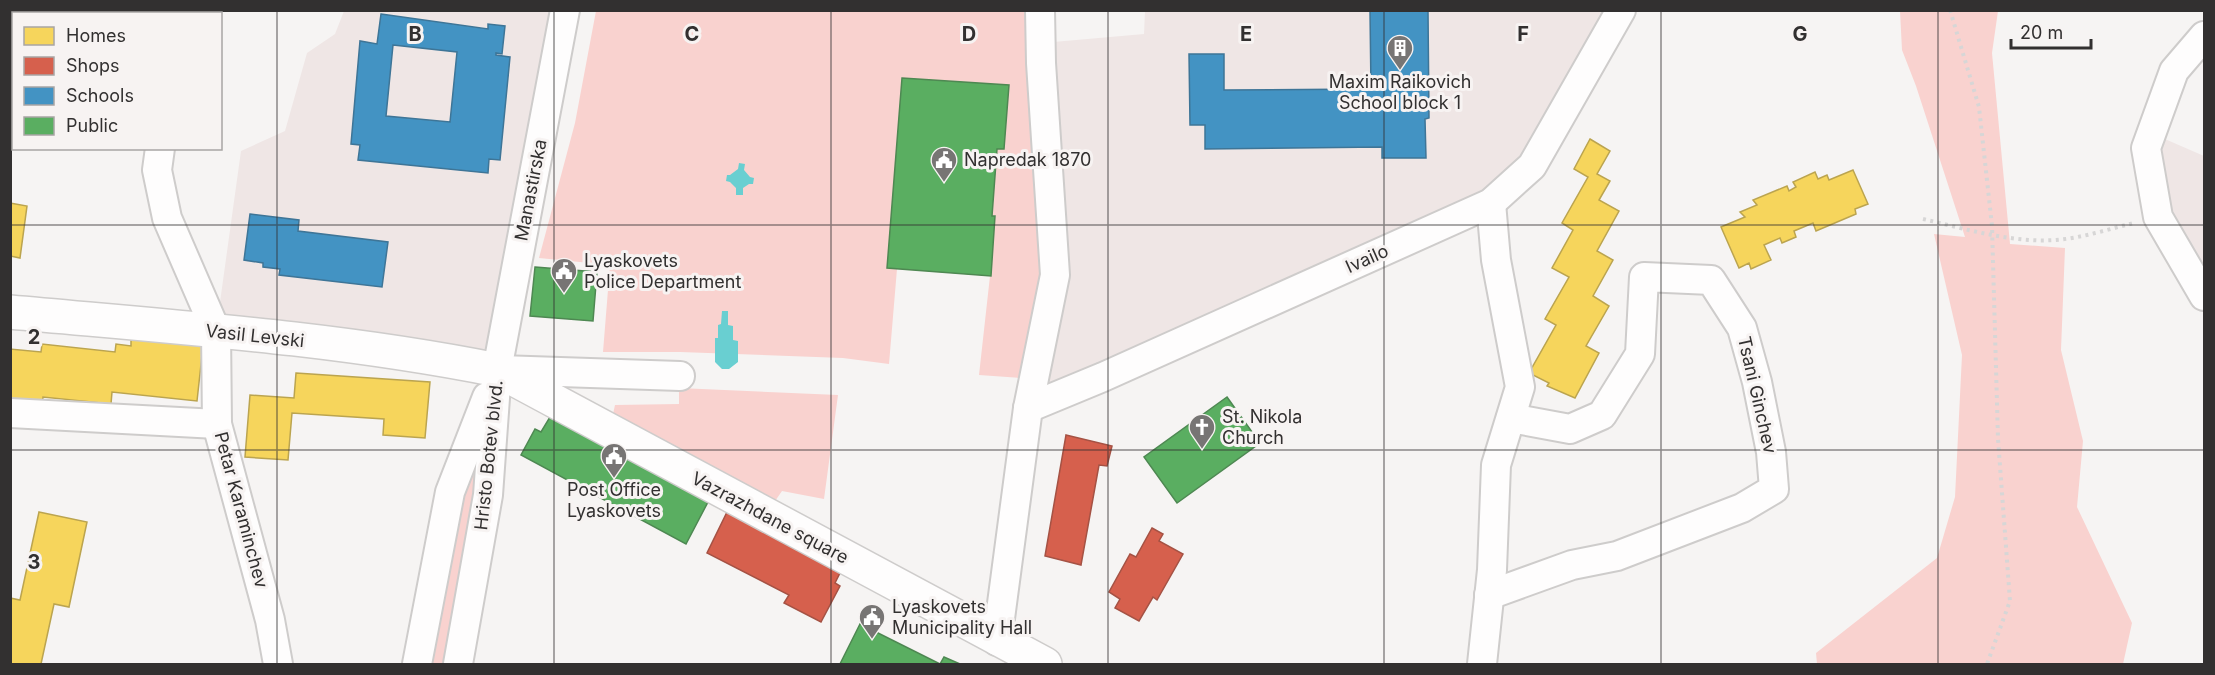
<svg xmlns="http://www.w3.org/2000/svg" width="2215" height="675" font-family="Inter,sans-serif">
  <rect width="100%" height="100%" fill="#f6f4f3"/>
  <g fill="#efe6e5">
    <polygon points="344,11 565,11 497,370 216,331 241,151 285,131 307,53 335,34"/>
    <polygon points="1145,11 1621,11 1491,203 1029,403 1042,43 1144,34"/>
    <polygon points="2158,136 2204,156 2204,296 2158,217"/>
  </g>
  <g fill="#f9d2cf">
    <polygon points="596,11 1033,11 1055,275 1034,379 979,375 990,276 897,269 889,364 843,358 680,352 603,352 610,265 539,258 575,123"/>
    <polygon points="1900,11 1998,11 1992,53 2010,244 2065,248 2061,350 2083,441 2077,507 2132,623 2123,664 1817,664 1816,653 1937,558 1955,497 1962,355 1934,234 1965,237 1916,86 1902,50"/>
    <polygon points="497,370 458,664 417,664"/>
    <polygon points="679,388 838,395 824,499 782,491 773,504 611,423 615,405 679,404"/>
  </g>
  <g fill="#69cfd1">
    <polygon points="739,163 745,164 744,170 750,177 754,178 753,184 749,184 743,188 743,195 736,195 736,188 730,182 726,181 727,175 730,175 738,169"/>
    <polygon points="722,311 728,311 728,325 733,326 733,340 738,341 738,362 729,369 722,369 715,362 715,338 718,338 718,325 721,324"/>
  </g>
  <g fill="#f6d55c" stroke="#bba44f" stroke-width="1.5">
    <polygon points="1590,139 1610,151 1597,174 1610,181 1599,200 1619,211 1597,251 1613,260 1593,296 1609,306 1586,346 1599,353 1575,398 1547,386 1549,383 1529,373 1556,325 1545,319 1569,277 1552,268 1573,230 1562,223 1588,177 1574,169"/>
    <polygon points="1853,170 1868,204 1855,209 1856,214 1816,231 1813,223 1794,231 1796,237 1782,243 1780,238 1764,245 1771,260 1751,269 1749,263 1739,268 1721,227 1745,217 1740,212 1757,205 1753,200 1787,186 1789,191 1796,187 1793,182 1815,172 1818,179 1827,175 1829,180"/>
    <polygon points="10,203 27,206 20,258 10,256"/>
    <polygon points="131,338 203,346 197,401 112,392 111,404 43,397 42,405 10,401 10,349 41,352 42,344 115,352 116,344 131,346"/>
    <polygon points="296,373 430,382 425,438 383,435 384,419 292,413 288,460 245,457 250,395 294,398"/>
    <polygon points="39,512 87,522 69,607 54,604 41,664 10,664 10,598 20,600"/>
  </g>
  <g fill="#d6604d" stroke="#a55244" stroke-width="1.5">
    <polygon points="1066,435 1112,446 1107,466 1099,465 1081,565 1045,556"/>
    <polygon points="729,508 843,567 835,583 840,586 821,622 784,603 789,595 707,553"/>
    <polygon points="1152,528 1163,534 1159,541 1183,554 1157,600 1153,597 1139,621 1115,608 1120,599 1109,592 1130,554 1136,557"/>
  </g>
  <g fill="#4393c3" stroke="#3e7597" stroke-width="1.5" fill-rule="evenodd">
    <polygon points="1370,10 1462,10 1428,11 1429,118 1425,119 1426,158 1382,158 1382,147 1205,149 1205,125 1190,125 1189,54 1224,54 1224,90 1371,89"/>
    <path d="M381,14L488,29V24L505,26L502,54L496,53V55L510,57L500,160L489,159L488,173L358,160L360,145L351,144L360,41L377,44ZM393,45L457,52L450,122L386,116Z"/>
    <polygon points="250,214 299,220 298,231 388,242 382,287 279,275 280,269 263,267 263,263 244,260"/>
  </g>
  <g fill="#5aae61" stroke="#4e8852" stroke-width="1.5">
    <polygon points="902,78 1009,85 1004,149 997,149 992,216 995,216 991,276 887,268"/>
    <polygon points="535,267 597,272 593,321 530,316"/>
    <polygon points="1227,397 1260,443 1177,503 1144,457"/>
    <polygon points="550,417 708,502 686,544 521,455 535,429 541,432"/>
    <polygon points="860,624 940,664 944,657 960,664 840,664"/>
  </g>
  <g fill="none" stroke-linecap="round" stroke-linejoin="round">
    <g stroke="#cecccb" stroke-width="32">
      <g id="minor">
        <polyline points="177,14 177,10"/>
        <polyline points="2204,36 2174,71 2146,148 2158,217 2204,296"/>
        <polyline points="160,148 157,170 167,218 216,331 217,424 270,620 278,664"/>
        <polyline points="497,370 680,376"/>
        <polyline points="1028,408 1103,377 1491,203 1532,166 1621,10"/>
        <polyline points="10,413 217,424"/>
        <polyline points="1489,595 1572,565 1617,556 1742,508 1774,489 1771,452 1757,382 1742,328 1711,280 1644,277 1640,354 1602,415 1570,429 1511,418"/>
        <polyline points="997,641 1028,408 1055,275 1041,63 1040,10"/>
        <polyline points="417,664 450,492 487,397"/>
        <polyline points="458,664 488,495 497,370 565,10"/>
        <polyline points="1482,664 1492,570 1496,465 1520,387 1496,260 1491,203"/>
      </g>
    </g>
    <g stroke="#cecccb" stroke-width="36">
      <path id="tertiary" d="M10,312C173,327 337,338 497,370L1045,664"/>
    </g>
    <g stroke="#d7d6d6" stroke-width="4" stroke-dasharray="3 4.5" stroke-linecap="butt">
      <polyline points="1950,10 1979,107 1992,226 1998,439 2010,601 1987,664"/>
      <path d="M1923,219C1966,229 2011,243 2056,240C2082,238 2109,229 2134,223"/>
    </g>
    <use href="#minor" stroke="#fefdfd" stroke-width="28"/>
    <use href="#tertiary" stroke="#fefdfd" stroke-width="33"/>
  </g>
  <path fill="none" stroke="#323030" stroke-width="1.5" stroke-opacity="0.55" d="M277,10V664M554,10V664M831,10V664M1108,10V664M1384,10V664M1661,10V664M1938,10V664M10,225H2204M10,450H2204"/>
  <defs>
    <g id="building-pin" transform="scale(1.35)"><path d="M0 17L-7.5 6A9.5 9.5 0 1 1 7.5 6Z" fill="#777574" stroke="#f7f3f2"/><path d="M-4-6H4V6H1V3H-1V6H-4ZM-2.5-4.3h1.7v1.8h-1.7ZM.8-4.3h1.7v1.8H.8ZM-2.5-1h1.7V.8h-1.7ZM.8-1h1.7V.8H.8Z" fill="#fff"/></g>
    <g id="civic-pin" transform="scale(1.35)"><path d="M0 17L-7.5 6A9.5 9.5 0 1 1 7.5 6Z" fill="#777574" stroke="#f7f3f2"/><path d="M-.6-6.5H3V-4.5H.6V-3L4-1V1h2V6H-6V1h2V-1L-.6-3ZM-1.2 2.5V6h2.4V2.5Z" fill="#fff"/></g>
    <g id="church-pin" transform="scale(1.35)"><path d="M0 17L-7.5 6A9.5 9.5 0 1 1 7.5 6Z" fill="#777574" stroke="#f7f3f2"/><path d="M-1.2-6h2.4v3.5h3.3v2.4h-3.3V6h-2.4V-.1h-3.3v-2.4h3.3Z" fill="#fff"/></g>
  </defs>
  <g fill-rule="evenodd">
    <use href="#building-pin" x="1400" y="48"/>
    <use href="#civic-pin" x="944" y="160"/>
    <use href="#civic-pin" x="564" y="271"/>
    <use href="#church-pin" x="1202" y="427"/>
    <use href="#civic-pin" x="614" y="456"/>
    <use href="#civic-pin" x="872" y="617"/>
  </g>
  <g text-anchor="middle" stroke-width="6" stroke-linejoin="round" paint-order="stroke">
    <g font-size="18" fill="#323030" stroke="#f7f3f2" text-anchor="start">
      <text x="1400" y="88" text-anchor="middle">Maxim Raikovich<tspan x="1400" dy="21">School block 1</tspan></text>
      <text x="964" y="166">Napredak 1870</text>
      <text x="584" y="267">Lyaskovets<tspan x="584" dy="21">Police Department</tspan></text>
      <text x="1222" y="423">St. Nikola<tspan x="1222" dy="21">Church</tspan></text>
      <text x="614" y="496" text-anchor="middle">Post Office<tspan x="614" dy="21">Lyaskovets</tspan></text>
      <text x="892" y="613">Lyaskovets<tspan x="892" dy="21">Municipality Hall</tspan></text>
    </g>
    <g font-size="18" fill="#323030" stroke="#f7f3f2">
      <text transform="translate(531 190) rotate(-79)" y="6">Manastirska</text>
      <text transform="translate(1367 259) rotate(-24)" y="6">Ivailo</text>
      <text transform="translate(255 336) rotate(6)" y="6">Vasil Levski</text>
      <text transform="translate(1757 395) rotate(77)" y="6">Tsani Ginchev</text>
      <text transform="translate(489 455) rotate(-84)" y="6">Hristo Botev blvd.</text>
      <text transform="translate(241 510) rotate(75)" y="6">Petar Karaminchev</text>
      <text transform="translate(770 518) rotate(28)" y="6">Vazrazhdane square</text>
    </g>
  </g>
  <g font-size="20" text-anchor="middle" font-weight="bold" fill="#323030" stroke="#f7f3f2" stroke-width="6" stroke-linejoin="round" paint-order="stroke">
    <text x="415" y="41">B</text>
    <text x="692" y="41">C</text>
    <text x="969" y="41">D</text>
    <text x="1246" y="41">E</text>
    <text x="1523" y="41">F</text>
    <text x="1800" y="41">G</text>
    <text x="34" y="344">2</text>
    <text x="34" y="569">3</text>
  </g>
  <rect width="2215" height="675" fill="none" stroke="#323030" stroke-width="24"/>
  <rect x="12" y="12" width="210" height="138" fill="#f7f3f2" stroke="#a8a5a4" stroke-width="1.5"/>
  <rect x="24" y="27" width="30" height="18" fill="#f6d55c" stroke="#a8a5a4" stroke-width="1.5"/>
  <text x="66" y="42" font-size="18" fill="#323030">Homes</text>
  <rect x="24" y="57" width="30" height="18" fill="#d6604d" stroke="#a8a5a4" stroke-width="1.5"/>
  <text x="66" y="72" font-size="18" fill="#323030">Shops</text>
  <rect x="24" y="87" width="30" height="18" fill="#4393c3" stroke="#a8a5a4" stroke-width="1.5"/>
  <text x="66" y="102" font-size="18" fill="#323030">Schools</text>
  <rect x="24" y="117" width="30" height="18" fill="#5aae61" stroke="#a8a5a4" stroke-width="1.5"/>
  <text x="66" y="132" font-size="18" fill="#323030">Public</text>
  <path d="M2011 39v9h80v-9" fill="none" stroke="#323030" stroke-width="3"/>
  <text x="2020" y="39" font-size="18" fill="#323030" stroke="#f7f3f2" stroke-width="4.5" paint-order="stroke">20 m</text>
</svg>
